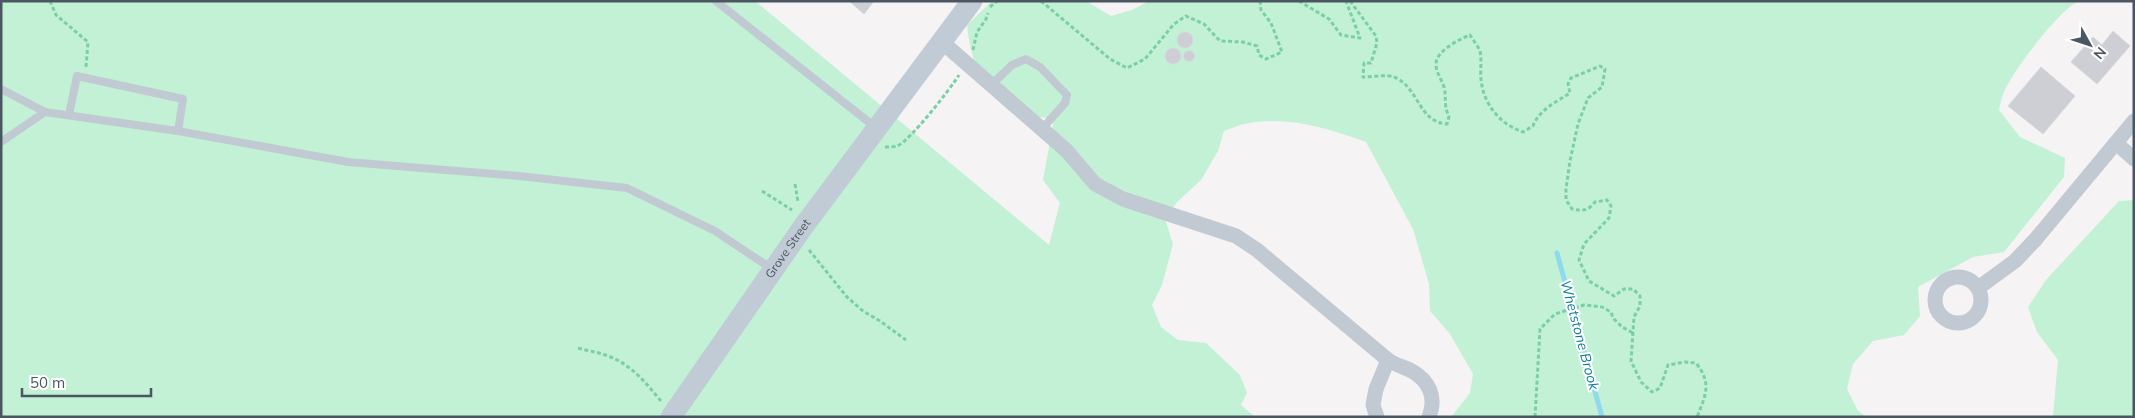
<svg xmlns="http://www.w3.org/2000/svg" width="2135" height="418" font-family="Mulish,sans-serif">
  <rect width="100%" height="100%" fill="#f5f3f3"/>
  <g fill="#c3f1d5">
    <path d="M1,1H755L1049,245L1060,203L1043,180L1054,119C1046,117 1019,117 1015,115C1011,113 1006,108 1003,105C979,85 970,55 967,25L992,1H1086L1111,16L1132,10L1149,1H2079C2061,8 2018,65 2008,84C2003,91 2001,101 1999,110L2020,137L2065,158L2064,177L2004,252L1973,257L1918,287L1920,316L1904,335L1873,341L1853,364L1847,389L1858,411L1867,417H1451L1470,393L1473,374L1450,334L1430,311L1429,284L1413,229L1366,142C1329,129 1290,116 1250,123C1241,124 1232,128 1224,131L1218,151L1201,180L1177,202L1165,219L1173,244L1162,285L1152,305L1161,327L1178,340L1206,343L1240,375L1247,393L1241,405L1255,417H1Z"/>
    <polygon points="2134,200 2134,417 2053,417 2058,360 2037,332 2028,307 2046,280 2119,201"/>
  </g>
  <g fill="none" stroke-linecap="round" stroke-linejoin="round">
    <polyline stroke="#90daee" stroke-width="5" points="1557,253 1602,417"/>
  </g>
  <g fill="#cdcfd5" stroke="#d7d9de">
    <polygon points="849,1 874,1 864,14"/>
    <polygon points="2113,31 2130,46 2097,84 2071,62 2093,37 2102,45"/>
    <circle cx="1185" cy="40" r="8"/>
    <circle cx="1173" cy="56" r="8"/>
    <circle cx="1189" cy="56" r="5.5"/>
    <polygon points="2041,67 2075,96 2043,134 2008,106"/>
  </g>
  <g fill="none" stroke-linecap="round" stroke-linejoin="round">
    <g stroke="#7ad0a6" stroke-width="3" stroke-dasharray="4 2.5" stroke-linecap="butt">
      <polyline points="50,1 56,15 88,42 86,67"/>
      <polyline points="1041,1 1110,59 1127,68 1145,59 1174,24 1186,16 1204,24 1220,41 1243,42 1257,46 1259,55 1266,59 1282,52 1271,23 1261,10 1260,1"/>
      <polyline points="1299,1 1329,19 1341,35 1360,38 1346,1"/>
      <path d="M1350,1L1376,36L1377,43L1371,63H1364L1363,77C1372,77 1386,74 1394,77C1419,87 1418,122 1447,124L1449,117C1443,103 1447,99 1444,87C1442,80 1436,72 1436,65C1435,51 1460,39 1470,35C1473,40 1478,46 1480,51C1482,60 1480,70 1481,79C1483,103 1499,124 1523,132L1533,126C1539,110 1556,102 1570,93L1568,84L1571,78L1600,66L1605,69L1602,87L1588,98L1578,124L1570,161L1566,189V200L1572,209C1583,211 1588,211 1595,202L1607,200L1611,206L1609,218L1584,244L1579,260L1589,281L1614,296L1624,289H1633L1640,296V306L1634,317L1631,361L1641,382L1652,392L1660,388L1668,365L1685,362L1696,363C1712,383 1706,395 1697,417"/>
      <polyline points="990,7 997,1"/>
      <polyline points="973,50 977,32 986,19 988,13"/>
      <path d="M885,147C889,147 894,147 897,146C909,142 951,88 959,75"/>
      <polyline points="795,184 798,202"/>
      <polyline points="762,191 792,210"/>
      <polyline points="809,250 847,297 863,311 880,321 906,340"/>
      <path d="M578,348C588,351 598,352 608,356C631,364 646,383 661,401"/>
      <polyline points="1535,417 1540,329 1555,314 1584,305 1602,307 1611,312 1613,318 1622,327 1633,333"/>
    </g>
    <g stroke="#c1cad2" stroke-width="8">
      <polyline points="716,1 875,127"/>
      <polyline points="990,86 1012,65 1026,59 1040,67 1067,95 1065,103 1041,130"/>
      <polyline points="1,89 45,112 178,131 348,162 519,176 627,188 715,231 772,269"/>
      <polyline points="69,115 77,76 183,99 178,131"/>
      <polyline points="1,142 45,112"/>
    </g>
    <g stroke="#c1cad2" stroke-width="15">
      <path d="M942,42L1067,151L1095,184L1123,199L1236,236L1257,250L1388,360C1395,365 1402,366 1410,370C1429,380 1437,397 1429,417"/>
      <polyline points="2116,143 2134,159"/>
      <circle cx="1958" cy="300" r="23"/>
      <polyline points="1978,288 2015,261 2035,240 2134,121"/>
      <polyline points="1377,417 1373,405 1376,389 1388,360"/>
    </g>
    <path stroke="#c1cbd6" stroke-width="21" id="s1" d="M671,417L803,227L972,1"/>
  </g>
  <g text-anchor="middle" stroke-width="4" stroke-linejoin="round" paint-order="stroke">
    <g font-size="12" fill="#4a5661" stroke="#fff">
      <text dy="4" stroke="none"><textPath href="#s1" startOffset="205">Grove Street</textPath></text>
    </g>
    <g font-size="14" font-style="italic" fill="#0c7c9b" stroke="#fff">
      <text transform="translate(1580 335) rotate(75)" y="5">Whetstone Brook</text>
    </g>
  </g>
  <rect width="2135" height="418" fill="none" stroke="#4a5661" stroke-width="5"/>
  <g transform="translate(2090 45) rotate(130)" stroke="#ffffff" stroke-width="4" paint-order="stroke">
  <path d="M0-4L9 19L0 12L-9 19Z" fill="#4a5661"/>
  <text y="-8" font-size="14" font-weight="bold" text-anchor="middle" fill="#4a5661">N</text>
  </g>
  <path d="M22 388v8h129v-8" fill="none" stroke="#4a5661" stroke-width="2.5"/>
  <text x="30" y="388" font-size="15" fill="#4a5661" stroke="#ffffff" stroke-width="4" paint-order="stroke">50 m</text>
</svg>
